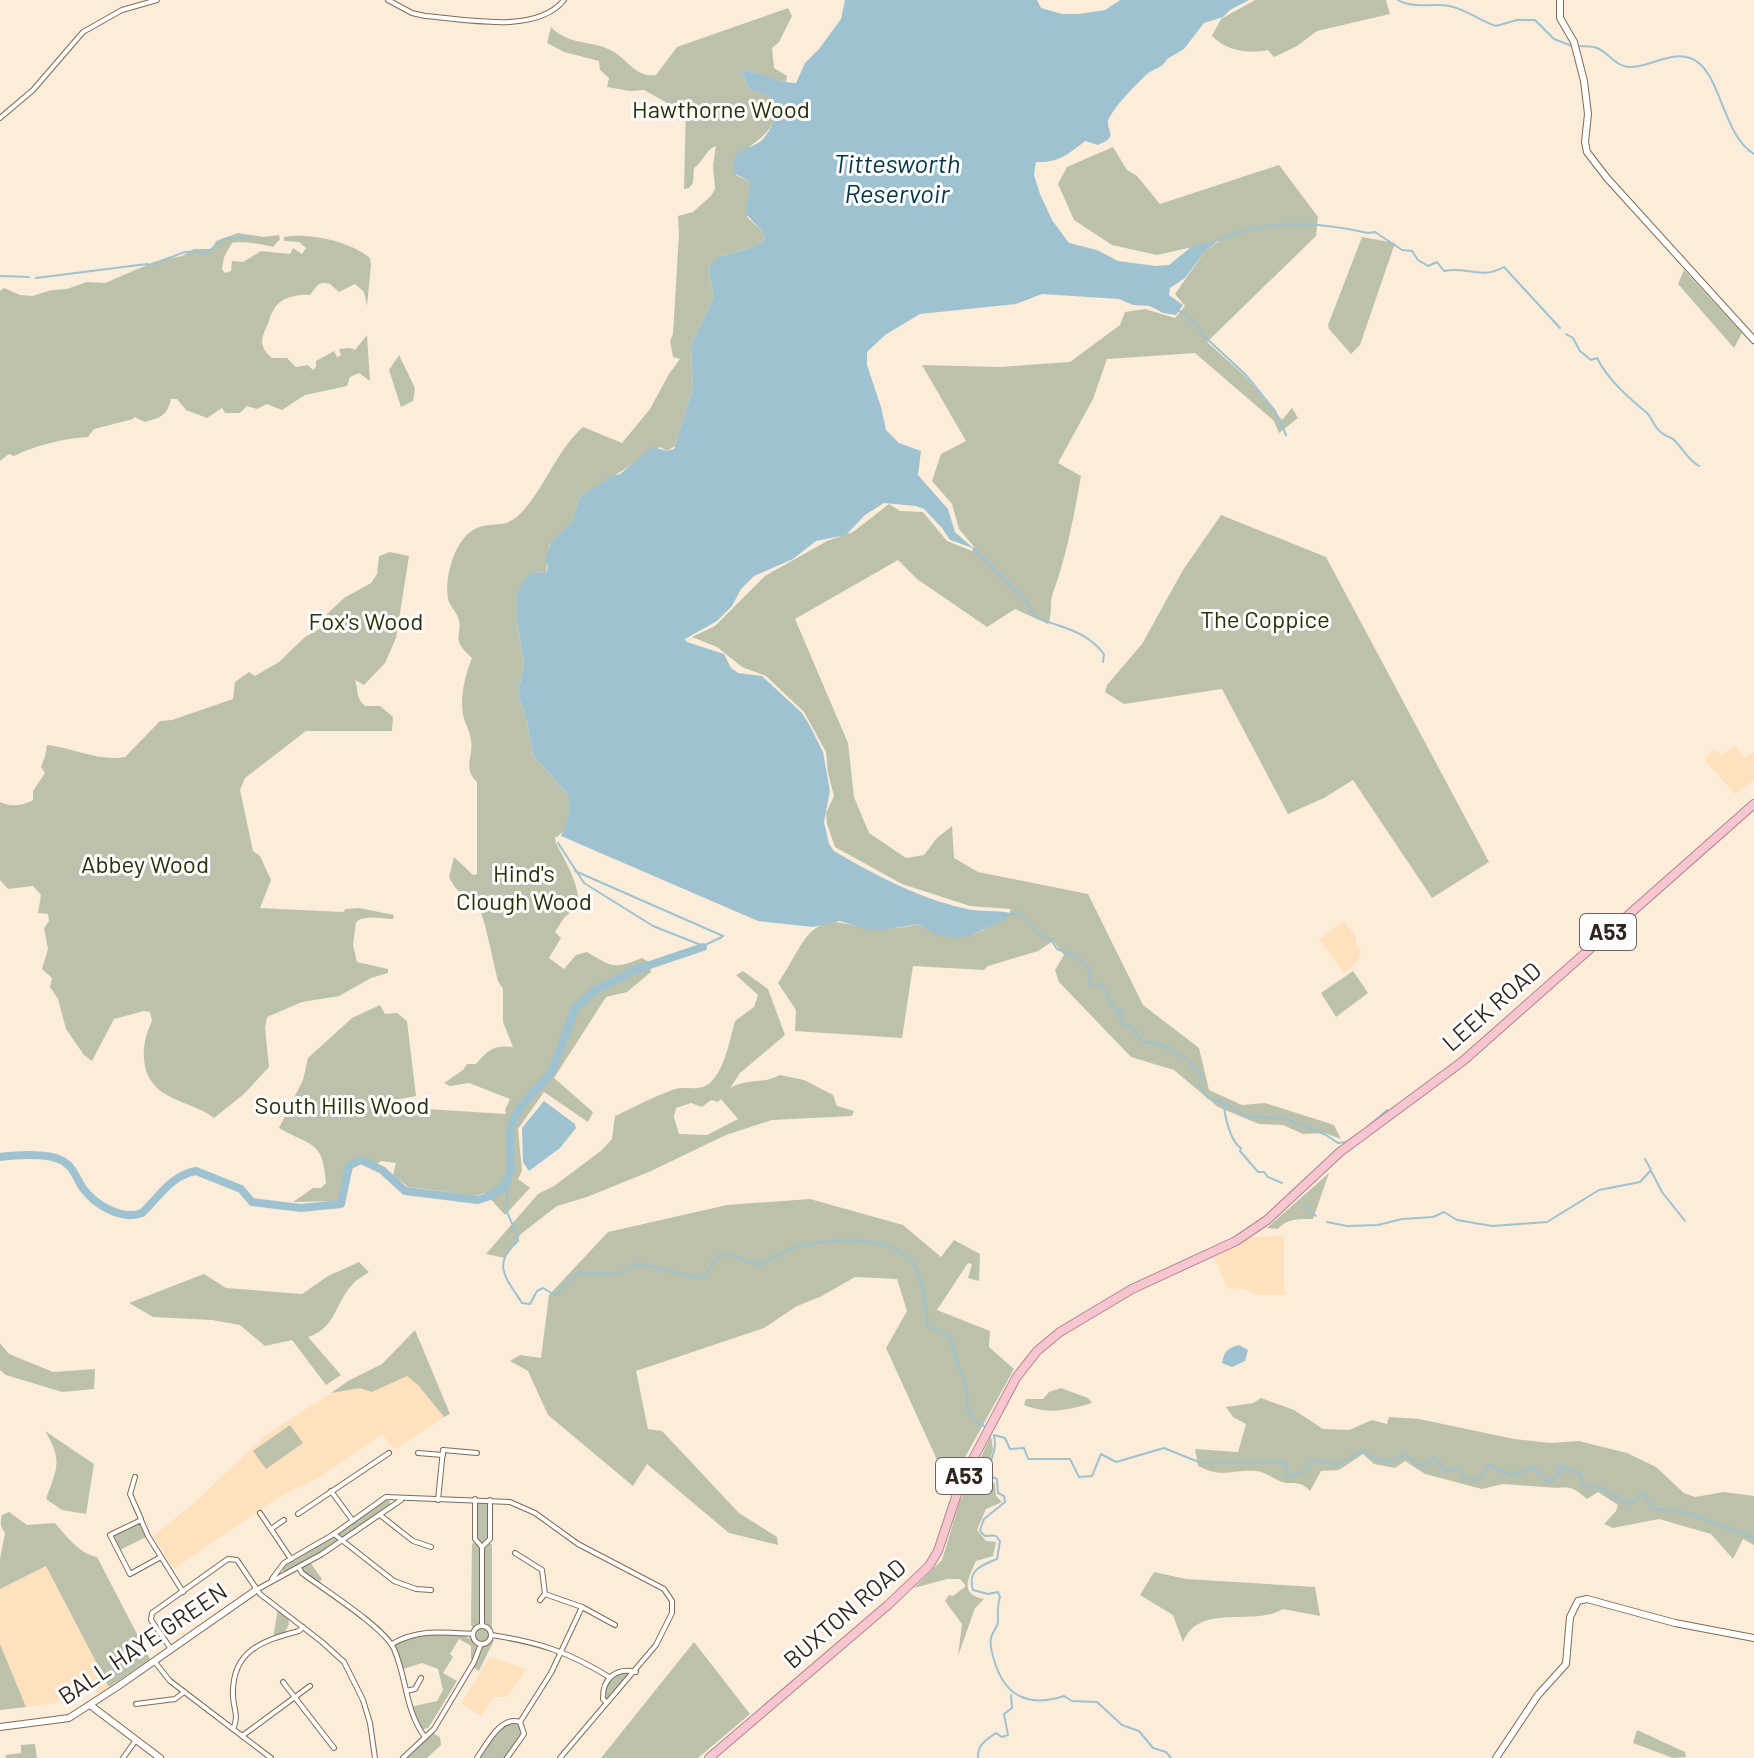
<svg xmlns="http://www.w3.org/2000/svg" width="1754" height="1758" font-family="Barlow,sans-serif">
  <rect width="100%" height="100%" fill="#fceddb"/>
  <g fill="#ffe1bd">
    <polygon points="1735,745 1744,757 1754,752 1754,780 1735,794 1708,764 1705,758 1714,749 1722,755"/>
    <polygon points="1344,921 1357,939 1355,941 1361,952 1358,961 1344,973 1319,939"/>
    <polygon points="1284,1236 1284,1284 1286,1295 1255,1295 1244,1289 1227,1288 1214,1256 1252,1237"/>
    <polygon points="407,1375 418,1385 444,1417 394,1450 382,1434 319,1478 279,1497 174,1569 153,1536 194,1503 266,1435 331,1393"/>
    <polygon points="46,1566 109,1687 99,1694 91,1681 55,1703 26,1707 0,1644 0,1589"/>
    <polygon points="489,1657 527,1669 506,1697 494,1697 481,1716 461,1704"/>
  </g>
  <g fill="#bcc1ab" fill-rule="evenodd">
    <path d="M1255,0H1386L1390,14L1317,31L1297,46L1274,57L1268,50C1249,54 1226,51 1212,36L1221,19Z"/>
    <path d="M788,8L792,16L779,42L772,48L774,68L787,76L786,82C768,79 755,70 737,70L743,73L748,88L766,95L779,104C773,137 756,139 734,159L736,175L750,182L747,217L762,231L765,239L753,247L721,256L710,266L709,272L714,298L691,345L693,388L675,446L667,451L660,447L580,497L572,522L549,546L546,573L533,572L517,594V622L524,665L518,694L527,721L533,755L569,796C571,810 570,830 555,838L556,843C566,863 578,881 579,905L564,918L555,932L561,938L549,958L564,969L576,955L587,952C614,968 614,969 642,958L649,962L651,972L627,992L606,997L554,1078L593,1112L588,1122L544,1092L518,1129L522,1171L518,1179L530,1188L505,1215L485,1193L476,1196L408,1187L393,1175L396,1163L381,1161L377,1164L362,1158L348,1165L345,1183H343L338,1201L293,1202L313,1188H321L326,1183C323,1140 312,1147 279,1128L303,1080L308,1058L352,1018L380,1005L385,1014L397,1013L407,1021L416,1096L390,1101L388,1108L391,1112L409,1110L428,1115L426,1109L506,1114L505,1110L510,1099L469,1083L450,1086L444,1083L463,1070L467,1064H476C488,1050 494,1045 513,1047L503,1022V989L498,981C495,970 484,915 479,908C470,894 460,900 449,877L454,857L473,875L477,874V782C462,768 474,756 471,740C470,731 465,724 463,715C460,696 465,675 472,658C447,636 466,635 457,615C454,609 450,606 448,599C444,576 456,531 483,526C502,522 506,528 522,512C546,486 556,451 583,427L622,443L650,409L669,374L680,359L673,357L670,341L673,334L679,234L678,216L693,212L711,196L715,189L713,165L716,146C706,149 703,162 694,168L693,183L689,188L684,189L686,104H669L644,90L630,91L607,87L609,78L600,70L599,61L564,52L547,43L551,27C570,47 593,39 614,52C628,60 636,78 656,75L677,47Z"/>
    <path d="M1113,147L1127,170L1137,176L1160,204L1279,165L1318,217L1316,236L1207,342L1245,376L1282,420L1292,408L1298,418L1279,433L1274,421L1195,353L1107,359L1093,399L1058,463L1081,476C1074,516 1067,554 1053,593C1049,603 1053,613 1048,624L1015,609L987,627L917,579L898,560L795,619L848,743L854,797L869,833L906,858L924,855L937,838L952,826L954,858L978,872L1088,894L1143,1005L1199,1048L1209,1090L1242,1105L1265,1103L1334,1125L1341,1139L1325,1133L1303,1134L1283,1125L1259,1124L1218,1107L1174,1070L1131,1057L1059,982L1055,970L1064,955L1053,941L1038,951L988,966L984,970L913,966L902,1038L795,1031L796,1010L778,983C788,969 799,945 809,934C828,915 841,924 862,927C881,931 901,928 919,924C946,941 964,941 992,925C1001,920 1007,920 1011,909L970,906L902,884L835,847L827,824L826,813L834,796L828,773L826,752L804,712L766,676L742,667L717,647L692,637L715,626L765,576L827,541L853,532L889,504L900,511L923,512L947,541L972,551L975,548L959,529L952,504L932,481L941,454L966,441L922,365L1000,367L1070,362L1120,325L1125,312L1145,309L1175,318L1185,306L1175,294L1205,251L1219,241L1157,255L1112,245L1074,220L1058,184L1067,167Z"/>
    <path d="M238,233L264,237L279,235L280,239L273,247C263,244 242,241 232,243L224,257L222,269L225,273L231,271L232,261L243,262L261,251L290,254L293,248L302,254L306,248L299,242L284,241V237C308,232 352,242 370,258L371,265L367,306L364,292L355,284L339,292L330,284C317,280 316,288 310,295C301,294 287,296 279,303C274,308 272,312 270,318C265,334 254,343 272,358H287L296,367L308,365L313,370L316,367V361L334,351L337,357L341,355L339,349L350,348L355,350L367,335L370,381L359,373L350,377L347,386L305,395L282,410L267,404L257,409L247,406L240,413H225L222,408L207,418L186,410L177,399H171C167,416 160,418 145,422L134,417L133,419L94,429L88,437C65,438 34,446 14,456L9,454L0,461V291L4,288L20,295L32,296L52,290L67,289L87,282L105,283L154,262L182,256L194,249H212L216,241Z"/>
    <polygon points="1362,237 1395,243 1360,345 1351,354 1329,329 1328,325"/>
    <polygon points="1684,270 1742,333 1734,348 1678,284"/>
    <polygon points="399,355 415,388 413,401 401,407 389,370"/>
    <polygon points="1221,515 1326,557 1489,862 1432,898 1353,780 1324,798 1288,814 1222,689 1124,704 1105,692 1107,685 1142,644 1183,570"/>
    <path d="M390,552L409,556L396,638L385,663L364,685L355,680C359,691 355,697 365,706H380L393,717L392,731H306L245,778L240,790L253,851L260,856L271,880L260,908L343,912L346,909L359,908L394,915L393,919C381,919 366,914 356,922L353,945L357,962L388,969V973L371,978L339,996L302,1002L267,1017L265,1028L269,1067L244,1094L214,1118C199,1106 178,1103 162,1092C138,1075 141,1043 152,1021L150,1012L144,1011L114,1019L92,1061L84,1055L66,1029L58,999L50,987L52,978L42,969L48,949L44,928L49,921L48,914L38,913L41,895L33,886L8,889L0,880V802C11,807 22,806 33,800V791L45,773L41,767L45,756L47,745C73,748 101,762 125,757L160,721L172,720L233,699L235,682L249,672L255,676L279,662L305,637L328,624L325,616L344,598L371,583L377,574L379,556Z"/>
    <path d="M743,971L768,989L785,1035L740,1073L730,1088C751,1077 761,1085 780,1075L804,1080L833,1095L837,1106L854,1111L852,1116L772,1120L726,1135L651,1171L587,1197L557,1206L521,1234L505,1258L486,1254L538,1194L554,1186L602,1150L612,1139L615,1116C634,1107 653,1097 672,1090C683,1086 693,1090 703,1087C723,1080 730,1039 735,1021L754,1007L758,995L736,975ZM721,1099L738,1119L707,1135L679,1134L674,1117L676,1108L691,1103L702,1107L711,1100L718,1102Z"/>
    <polygon points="1353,971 1368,993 1336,1017 1321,993"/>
    <path d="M1329,1173L1313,1219C1300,1219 1287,1218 1278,1229L1267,1228Z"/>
    <polygon points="810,1199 903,1225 941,1257 954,1240 980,1254 979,1281 968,1278 972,1264 968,1263 937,1310 990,1331 989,1347 1014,1369 949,1486 886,1348 907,1311 897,1279 855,1277 820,1297 797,1306 764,1328 636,1371 648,1429 662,1431 739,1513 777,1537 778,1545 729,1533 647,1464 633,1486 548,1415 528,1371 510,1361 520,1355 541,1358 549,1295 608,1232 727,1205"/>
    <path d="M359,1262L369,1272C364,1276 357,1279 353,1284C336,1300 336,1329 308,1337L341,1375L326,1385L292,1340L265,1346L240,1325L212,1320L153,1317L129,1303L204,1274L226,1288L302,1294L328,1276Z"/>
    <polygon points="415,1330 450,1414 444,1417 418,1385 407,1376 372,1392 360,1388 331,1393 348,1381 382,1364"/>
    <polygon points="0,1343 9,1354 53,1372 95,1369 94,1389 62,1392 6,1375 0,1370"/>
    <path d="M1061,1388L1088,1398L1092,1403C1067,1410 1049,1415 1024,1405L1026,1399H1043L1049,1392Z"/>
    <path d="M1261,1398L1294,1410L1323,1429L1349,1430L1372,1420L1387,1424L1389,1417L1419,1419L1514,1439L1550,1443L1579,1441L1627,1453L1656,1467L1684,1493L1695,1497L1724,1492L1754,1496V1545L1743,1539L1733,1559L1711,1534L1659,1519L1613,1528L1604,1524L1616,1511L1618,1505L1598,1492L1587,1499C1578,1491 1571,1485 1558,1488L1503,1484L1482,1489L1425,1474L1405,1461L1395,1468L1374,1464L1363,1454L1339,1470L1321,1471L1310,1491C1301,1481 1297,1484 1286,1483C1276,1481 1267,1472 1256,1471C1230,1469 1224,1479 1198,1466L1195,1449L1238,1452L1246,1424L1233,1417L1226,1407L1253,1403Z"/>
    <polygon points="290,1425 303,1443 266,1469 253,1451"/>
    <path d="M45,1431L94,1464L86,1514L62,1510L46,1499C57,1468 63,1461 45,1431Z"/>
    <path d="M991,1436L993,1449L986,1475L995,1484L996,1496L1002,1502L986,1509L977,1530L986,1541L996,1542L993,1556L976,1561C968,1579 959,1594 984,1599L975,1608L958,1656L962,1624L945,1601L949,1595L953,1596L966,1586L960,1579H947L914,1588L942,1560L960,1501Z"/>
    <polygon points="383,1499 390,1501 390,1508 310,1562 322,1579 317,1585 299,1568 284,1573 282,1566"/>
    <polygon points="480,1502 488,1505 487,1542 492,1544 492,1625 490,1640 494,1640 479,1671 472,1667 474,1662 471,1659 471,1646 459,1639 450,1654 453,1657 443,1673 457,1681 432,1722 428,1728 420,1730 410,1707 437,1701 443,1690 438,1669 422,1663 400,1670 392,1644 413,1634 466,1634 466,1637 474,1640 474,1629 471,1625 472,1543 482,1545 476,1537 477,1505"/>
    <path d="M9,1512L27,1525L55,1523C66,1536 80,1554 97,1557L150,1659L109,1687L46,1566L0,1589V1559L5,1533C0,1526 0,1523 2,1515Z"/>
    <polygon points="141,1520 148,1536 118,1551 110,1535"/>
    <path d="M1154,1572L1186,1579L1315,1587L1320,1616L1283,1609C1254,1627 1199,1602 1183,1642L1173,1615L1140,1595Z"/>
    <polygon points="278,1608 288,1615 289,1624 284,1635 273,1638"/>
    <polygon points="694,1642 750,1714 698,1758 601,1758"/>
    <polygon points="0,1644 26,1707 0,1710"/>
    <polygon points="622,1670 636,1672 606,1702 603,1699 607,1680"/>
    <path d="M517,1723C527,1736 513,1747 505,1758H478L505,1724Z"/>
    <polygon points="1637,1730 1685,1752 1686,1757 1673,1758 1633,1743"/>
    <polygon points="431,1732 440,1737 441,1745 427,1758 403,1758"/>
    <polygon points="35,1744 37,1758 6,1758 5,1755 21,1753 21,1745"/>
  </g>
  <g fill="#9ec2d0">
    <path d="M845,0H1037L1041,8L1062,14H1079L1105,10L1120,0H1249L1230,10L1223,17L1204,23L1184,49L1167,59C1163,68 1155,68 1147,74C1135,86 1116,104 1108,120C1107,134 1119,136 1098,145L1085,141C1069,154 1058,163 1036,162L1034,175L1040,194L1052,220L1069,243L1097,250L1118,261L1156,266L1169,265L1191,247L1219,240L1205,251L1185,278L1170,288L1169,295L1183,305L1176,315L1163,313L1150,306L1133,305L1119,299L1042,294L1016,304L920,314L885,335L867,352V365L881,407L886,430L899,443L921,451L918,475L948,509L955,532L973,548L950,540L942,528L924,509L916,506L884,503L865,515L846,535L816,541L793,559L754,576L741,589L732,606L717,621L685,639L687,642L724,654L731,668L738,673L762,676L802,713L810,726L823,752L830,791L824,822L829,844L834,851C875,875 920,899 967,909C981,912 996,910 1010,913L1004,920L969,936L957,938L936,935L919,924L883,930L865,929L840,921L813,927L758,921L561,836L569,816V796L533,755L527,721L518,694L524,665L517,622V594L523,582L533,572L546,573L548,566L545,560L551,542L572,522L580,497L612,476L620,474L653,447L667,451L674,449L693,388L691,345L714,298L709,272L710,266L718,257L753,247L765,239L762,231L746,214L750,182L734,173C730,144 748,153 763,139C771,131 777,114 779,104L766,95L748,88L743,73L737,70C759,70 774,82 796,83L805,63L819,49L841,19Z"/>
    <polygon points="544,1101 575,1124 576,1128 560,1148 529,1171 523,1162 522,1128"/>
    <path d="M1239,1345L1248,1350L1245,1361L1232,1367L1222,1363C1224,1351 1228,1348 1239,1345Z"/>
  </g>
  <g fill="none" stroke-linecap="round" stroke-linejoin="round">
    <g stroke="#9ec2d0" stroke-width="2">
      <path d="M1398,0C1412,9 1432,3 1449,6C1466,9 1480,21 1496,26L1517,20H1535L1554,39L1572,46"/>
      <path d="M1579,46C1584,46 1592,46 1597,48C1609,53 1615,66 1629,67C1649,68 1669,51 1690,58C1721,68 1721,134 1754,154"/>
      <path d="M1219,240C1270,218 1317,222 1368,233L1375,232L1402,250L1412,251L1418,260L1428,266L1437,262L1444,271C1465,266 1482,280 1504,267L1560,328"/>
      <polyline points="0,276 29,277"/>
      <polyline points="36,278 147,264 150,265 185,252 202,251 205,254 224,239 250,237"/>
      <polyline points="1178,310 1191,319 1205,337 1246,375 1275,411 1286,435"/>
      <path d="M1566,334L1573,338L1580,351L1591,360L1597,358C1608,380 1629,398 1647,413C1653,419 1654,428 1662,433C1665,436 1670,437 1673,439C1683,448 1687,459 1699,466"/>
      <path d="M973,548L1016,591C1026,596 1027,608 1036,616C1042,621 1052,623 1060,626C1079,632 1092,639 1104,654L1103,662"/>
      <polyline points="558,843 584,883 653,926 701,945"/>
      <polyline points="575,871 723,936"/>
      <path d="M1010,915L1016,912L1026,919L1038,934L1051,940L1057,949L1077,957L1090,969V984L1101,985L1115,1010H1121L1119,1016L1123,1024L1132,1027L1143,1042L1161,1044L1165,1048H1170C1175,1057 1183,1054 1189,1062C1195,1067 1195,1071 1202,1075L1198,1084L1208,1098L1224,1103"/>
      <polyline points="705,945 722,937"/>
      <polyline points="1364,1130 1387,1110"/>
      <polyline points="1651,1171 1662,1192 1685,1221"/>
      <path d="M1282,1183L1268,1177L1264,1172H1258L1240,1151L1241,1148C1231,1143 1224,1115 1224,1103L1245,1116L1286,1119L1326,1135L1338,1143L1346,1142L1358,1134"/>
      <path d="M505,1186C510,1196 504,1204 508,1214C511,1224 518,1230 518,1241C491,1264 506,1278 522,1303L530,1304L537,1291L543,1288L555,1295L578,1273L617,1274L640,1264L699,1278L705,1275L717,1256L728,1254L758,1265C772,1259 788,1248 804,1245C832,1239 890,1235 911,1261C925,1278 925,1306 928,1327C955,1334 951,1340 957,1363C959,1370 963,1375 965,1382C970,1402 962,1415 984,1426"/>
      <polyline points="1304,1205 1316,1216"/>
      <polyline points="1327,1222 1347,1226 1378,1225 1402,1219 1433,1217 1444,1212 1457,1220 1492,1226 1547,1222 1599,1190 1640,1182 1651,1170 1645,1159"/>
      <path d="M994,1435L1005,1438L1010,1449L1024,1448L1028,1459H1070L1079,1477L1092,1476L1101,1454L1116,1462L1164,1448L1201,1463L1285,1462L1287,1477L1305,1471L1312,1460L1338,1465L1363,1450C1378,1463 1388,1464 1405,1455L1421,1467L1435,1458L1445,1472L1459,1467L1463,1478L1479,1480L1489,1465L1511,1476L1534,1467L1547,1482L1560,1475L1561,1466L1580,1474L1583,1487L1600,1488L1629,1504L1643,1494L1654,1509L1688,1513L1754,1538"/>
      <path d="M994,1436C998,1453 987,1461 990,1476L997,1479L998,1493L1004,1496L1005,1502L984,1519L980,1530C985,1540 988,1534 996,1536L1000,1541L997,1559C982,1565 967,1570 973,1590L988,1594L998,1592L1000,1597C997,1606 998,1612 998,1621C998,1627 992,1632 991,1638C989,1647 993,1655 995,1663C1006,1698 1031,1707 1064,1696L1072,1701L1097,1702L1122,1725L1139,1731L1153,1748L1166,1752L1171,1758"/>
      <path d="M978,1758C977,1745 986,1740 996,1733L1002,1737L1008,1735L1004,1714L1012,1708L1011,1695"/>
    </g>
    <path stroke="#9ec2d0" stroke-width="8" d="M0,1157C17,1155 48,1153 63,1161C73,1167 76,1177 82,1187C94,1204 121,1221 142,1213C159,1197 171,1175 196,1171L241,1189L252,1202L301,1208L341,1204L349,1166L361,1160L382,1170L405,1191L478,1200L490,1196L505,1186L511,1170L510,1129L513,1120L521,1106L552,1072L575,1008L594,991L635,970L703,947"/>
    <g stroke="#816b51" stroke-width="6">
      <g id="minor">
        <path d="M388,0L412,13L425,16C465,19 536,35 564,0"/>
        <polyline points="0,118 33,90 83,32 122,10 157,0"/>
        <polyline points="418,1453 443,1455"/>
        <polyline points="135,1477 130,1494 141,1519"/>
        <polyline points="331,1491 353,1521"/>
        <polyline points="475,1499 475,1539 482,1547 490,1539 490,1500"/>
        <polyline points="438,1500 443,1450 477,1453"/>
        <polyline points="260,1513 291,1559"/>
        <polyline points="298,1514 389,1453"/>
        <polyline points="380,1515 413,1541 431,1547"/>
        <polyline points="271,1529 284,1520"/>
        <polyline points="334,1534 394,1581 416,1589 431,1590"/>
        <polyline points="482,1547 482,1625"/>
        <polyline points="515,1553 542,1570 545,1594"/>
        <polyline points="161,1557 130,1574 110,1535 141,1520 148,1536 183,1592"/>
        <path d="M299,1568L302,1573C323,1589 384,1627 394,1649C407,1678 405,1711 425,1737"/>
        <polyline points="272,1579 284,1563 334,1534 386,1497 510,1502 535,1513 578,1544 664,1589 672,1601 672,1613 656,1645 560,1758"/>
        <polyline points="256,1590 322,1554 401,1500"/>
        <polyline points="540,1600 545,1594 582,1607 615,1625"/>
        <circle cx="482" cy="1635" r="9"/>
        <path d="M491,1635C538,1642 569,1652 609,1677"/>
        <path d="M392,1644C418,1629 443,1632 473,1634"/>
        <polyline points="171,1649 151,1620 152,1613 228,1559 237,1560 260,1594 322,1642 344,1662 363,1700 370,1723 375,1758"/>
        <polyline points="154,1661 170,1681 271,1758"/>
        <polyline points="283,1682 334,1748"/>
        <polyline points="406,1691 415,1689 421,1678"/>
        <path d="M606,1702L603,1699C602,1679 616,1667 636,1672"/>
        <polyline points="136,1704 175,1699 184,1692"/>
        <polyline points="520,1722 551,1673 582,1607"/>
        <path d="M233,1729C239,1717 234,1710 233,1697C231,1651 261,1641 299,1631L303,1627"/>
        <polyline points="242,1736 310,1686"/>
        <polyline points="123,1758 136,1740"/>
        <polyline points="403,1758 434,1729 474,1662 481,1644"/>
        <path d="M477,1758C487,1744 501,1715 520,1722L524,1734L507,1758"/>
      </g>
    </g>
    <g stroke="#816b51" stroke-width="8">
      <g id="tertiary">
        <polyline points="1560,0 1560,18 1574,42 1584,81 1588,114 1585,142 1587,152 1607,178 1754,340"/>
        <polyline points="90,1705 160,1758"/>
        <polyline points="0,1727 69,1718 117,1687 256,1590"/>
        <polyline points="1496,1758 1538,1695 1566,1664 1570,1617 1578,1601 1587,1599 1675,1623 1754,1638"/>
      </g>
    </g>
    <g stroke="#b0858a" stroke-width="10">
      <polyline id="trunk" points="709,1758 888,1605 929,1566 938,1551 960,1485 973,1459 1016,1378 1037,1351 1060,1332 1132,1289 1236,1241 1267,1220 1340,1152 1463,1061 1754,804"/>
    </g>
    <use href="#minor" stroke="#fff" stroke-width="4"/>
    <use href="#tertiary" stroke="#fff" stroke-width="6"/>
    <use href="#trunk" stroke="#f7c6d0" stroke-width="8"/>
  </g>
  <g text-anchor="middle" stroke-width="6" stroke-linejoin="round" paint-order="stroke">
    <g fill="#fdfdfd" stroke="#6d665f" stroke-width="2">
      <rect x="1580" y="914" width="56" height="36" rx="6"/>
      <rect x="936" y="1458" width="56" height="36" rx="6"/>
    </g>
    <g font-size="22" font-weight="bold" fill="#2f261b">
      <text x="1608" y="940">A53</text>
      <text x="964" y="1484">A53</text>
    </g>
    <g font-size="24" fill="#2a3008" stroke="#fdfdfd">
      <text x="721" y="118">Hawthorne Wood</text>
      <text x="1265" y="628">The Coppice</text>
      <text x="366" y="630">Fox's Wood</text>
      <text x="145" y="873">Abbey Wood</text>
      <text x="524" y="882">Hind's<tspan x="524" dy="28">Clough Wood</tspan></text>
      <text x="342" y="1114">South Hills Wood</text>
    </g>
    <g font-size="24" fill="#2f261b" stroke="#fdfdfd">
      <text transform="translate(1492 1007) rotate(-41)" y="8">LEEK ROAD</text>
      <text transform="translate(845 1614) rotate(-41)" y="8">BUXTON ROAD</text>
      <text transform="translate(143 1644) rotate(-34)" y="8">BALL HAYE GREEN</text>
    </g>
    <g font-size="26" font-style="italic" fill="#003646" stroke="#fdfdfd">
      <text x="897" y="173">Tittesworth<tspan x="897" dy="30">Reservoir</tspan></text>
    </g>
  </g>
</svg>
